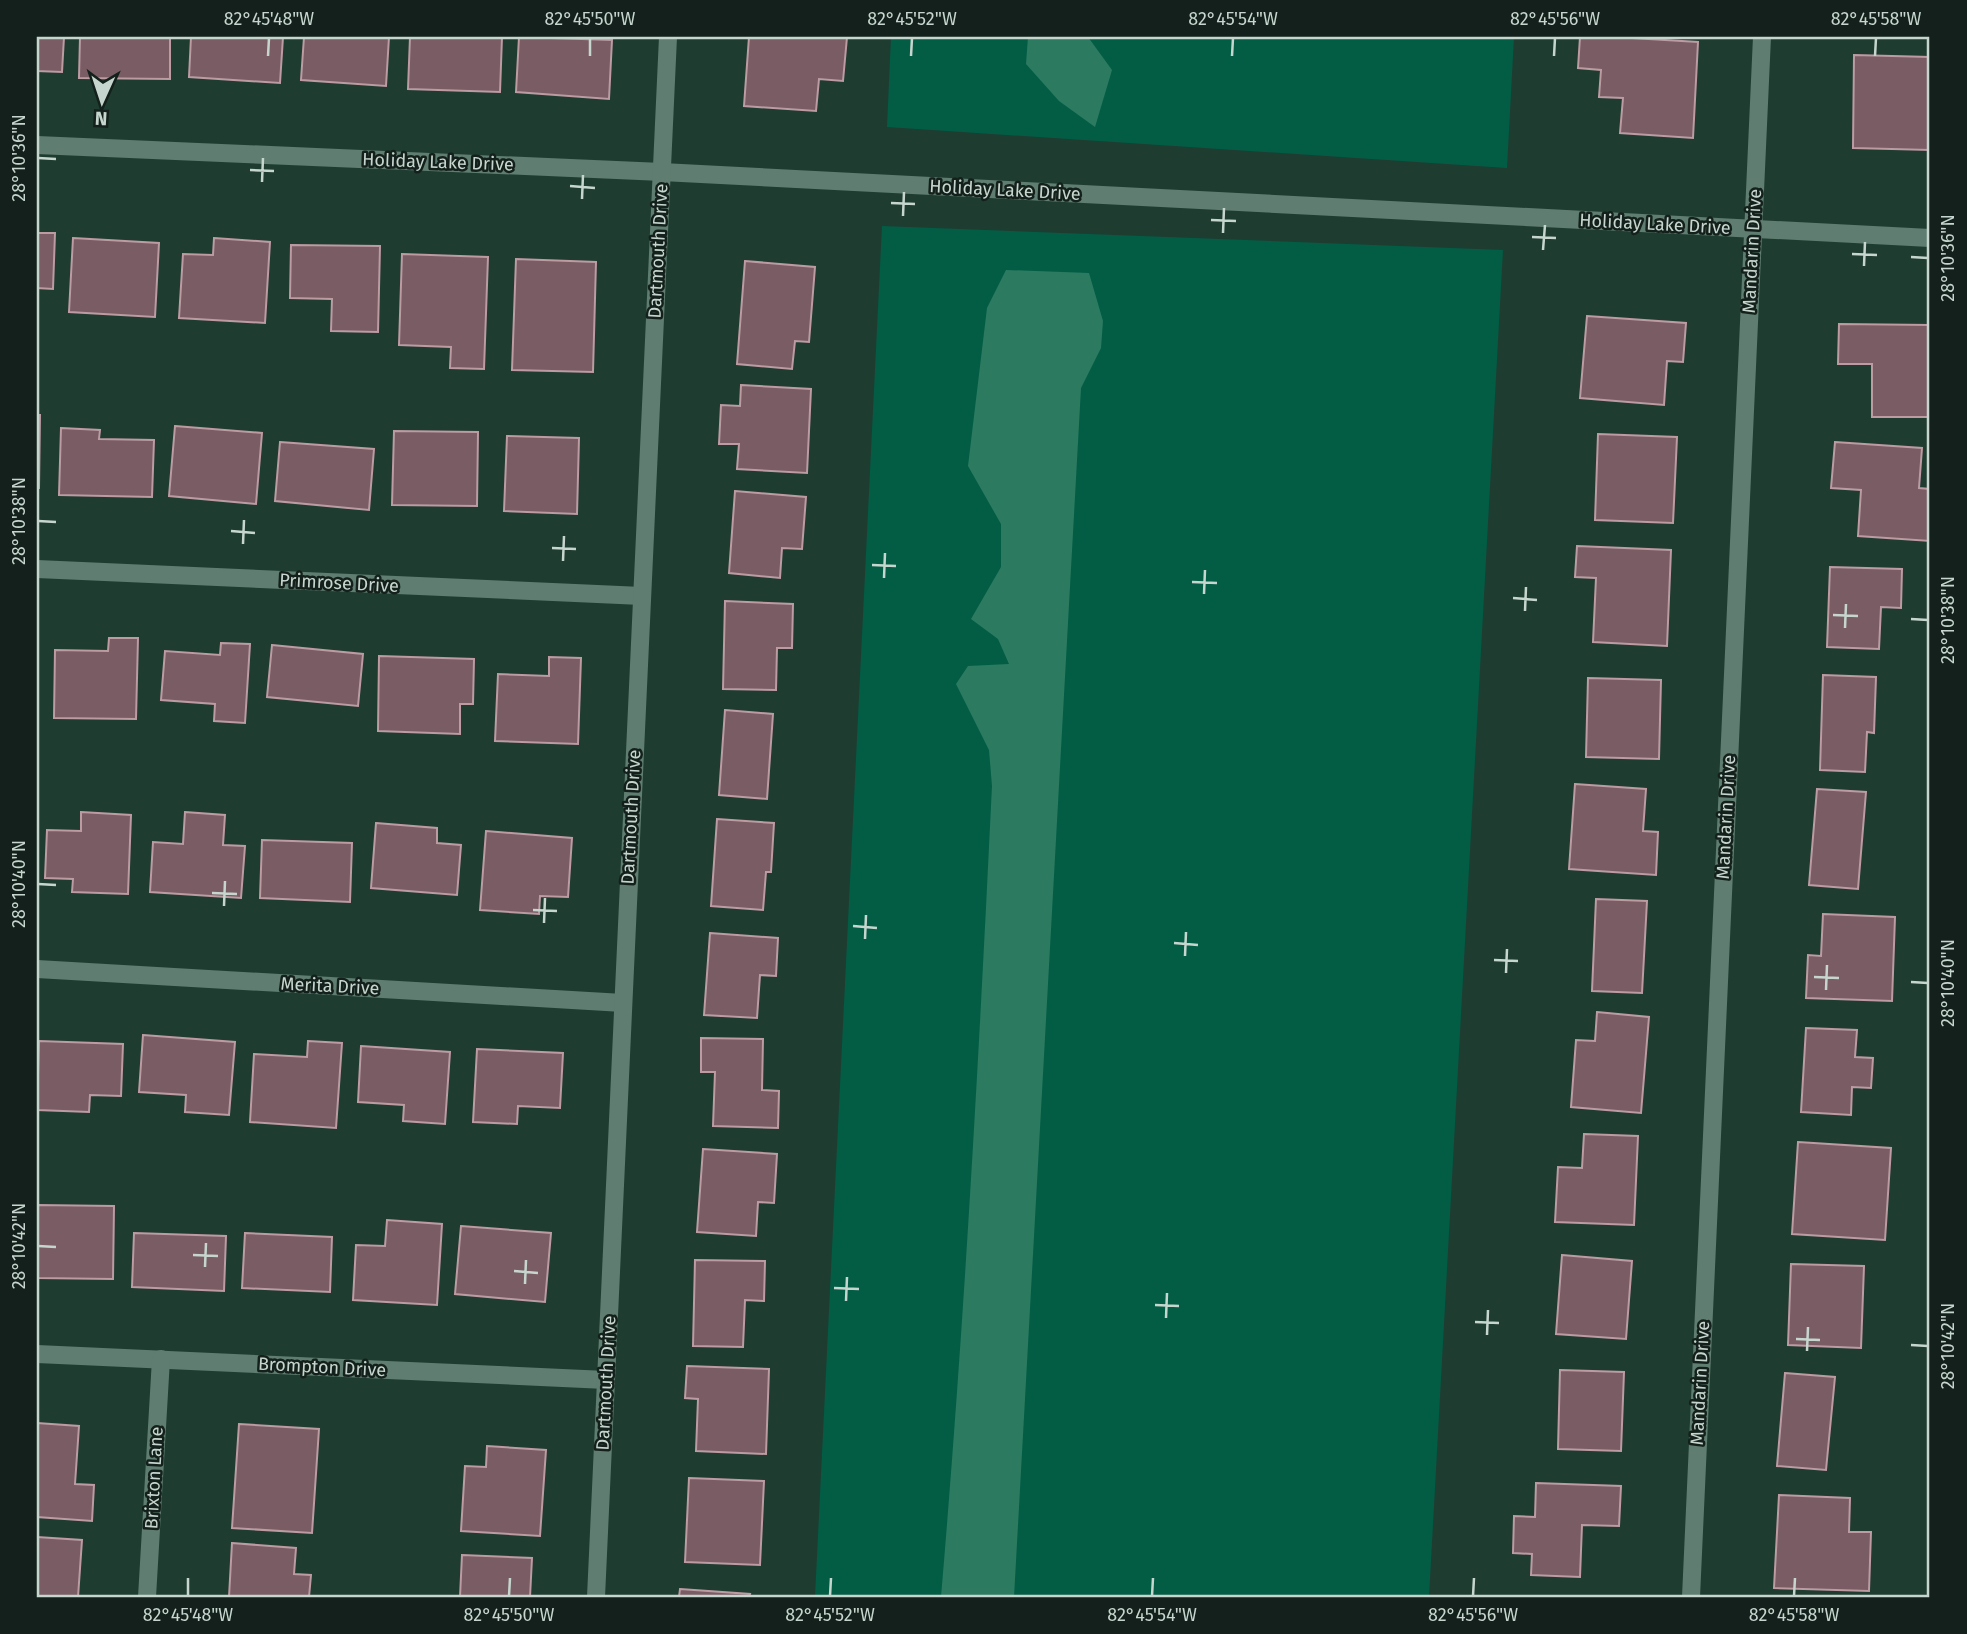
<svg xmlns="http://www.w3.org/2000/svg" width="1967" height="1634" font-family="'Fira Sans',sans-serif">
  <rect width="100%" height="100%" fill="#1f3c31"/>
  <g fill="#035d45">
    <polygon points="891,37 1514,37 1507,168 887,127"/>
    <polygon points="882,226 1503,250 1429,1597 815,1597"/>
  </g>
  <g fill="#2c7b60">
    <polygon points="1028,37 1088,37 1112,70 1095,127 1059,101 1026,64"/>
    <path d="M1006,270L1089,273L1103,321L1101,348L1081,388L1014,1597H941C964,1327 979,1057 992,786L989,750L956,684L968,666L1009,664L998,639L971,619L1001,567V524L968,466L987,308Z"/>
  </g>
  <g fill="#795c64" stroke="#bc9ba3" stroke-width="2">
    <polygon points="37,37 64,37 62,72 37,71"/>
    <polygon points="80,37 170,37 170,79 79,78"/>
    <polygon points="191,37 283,37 280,83 189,77"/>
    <polygon points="304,37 389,37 386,86 301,80"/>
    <polygon points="410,37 502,37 500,92 408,89"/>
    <polygon points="519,37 612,40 609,99 516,92"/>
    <polygon points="749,37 847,37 843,81 819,79 816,111 744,106"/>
    <polygon points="1580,37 1615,37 1698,42 1693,138 1620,133 1623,98 1599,97 1601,70 1578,68"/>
    <polygon points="1854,55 1930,57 1930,150 1853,148"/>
    <polygon points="37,233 55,233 53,289 37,288"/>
    <polygon points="73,238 159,243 155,317 69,312"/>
    <polygon points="214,238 270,242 265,323 179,318 183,254 213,255"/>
    <polygon points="291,245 380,246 378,332 331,331 332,299 290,298"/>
    <polygon points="402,254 488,257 484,369 450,368 451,347 399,345"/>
    <polygon points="516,259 596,262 593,372 512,370"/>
    <polygon points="745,261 815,267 809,342 795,341 792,369 737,364"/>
    <polygon points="1587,316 1686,323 1683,362 1667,361 1664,405 1580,398"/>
    <polygon points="1839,324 1930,325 1930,417 1872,417 1872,364 1838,364"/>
    <polygon points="741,385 811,389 807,473 737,469 739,444 719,444 721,405 740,406"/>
    <polygon points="37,415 40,415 39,488 37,488"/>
    <polygon points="175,426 262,433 256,504 169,496"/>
    <polygon points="61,428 100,430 99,439 154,440 152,497 59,495"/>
    <polygon points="394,431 478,432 477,506 392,505"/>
    <polygon points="1598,434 1677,437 1673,523 1595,520"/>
    <polygon points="507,436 579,438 577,514 504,511"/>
    <polygon points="280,442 374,449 369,510 275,501"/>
    <polygon points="1835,442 1922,448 1919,488 1930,489 1930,541 1858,536 1861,490 1831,488"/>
    <polygon points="735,491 806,497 802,549 782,548 780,578 729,573"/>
    <polygon points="1577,546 1671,550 1667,646 1593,642 1596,578 1575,577"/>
    <polygon points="1830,567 1902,569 1901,608 1881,607 1879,649 1827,647"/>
    <polygon points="725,601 793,604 792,648 777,648 776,690 723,689"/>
    <polygon points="109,638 138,638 136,719 54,718 55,650 108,651"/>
    <polygon points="221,643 250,644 245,723 214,721 215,704 161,700 165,651 220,655"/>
    <polygon points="272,645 363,654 358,706 267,697"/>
    <polygon points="379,656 474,659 473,704 460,704 460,734 378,731"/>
    <polygon points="549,657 581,658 578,744 495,741 498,674 549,676"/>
    <polygon points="1823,675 1876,677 1874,733 1867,732 1865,772 1820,770"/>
    <polygon points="1588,678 1661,680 1659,759 1586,757"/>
    <polygon points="725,710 773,714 767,799 719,795"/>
    <polygon points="1575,784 1646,789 1643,831 1658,832 1656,875 1569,869"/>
    <polygon points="1817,789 1866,792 1858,889 1809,885"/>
    <polygon points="81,812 131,815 128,894 72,892 73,879 45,878 47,830 81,831"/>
    <polygon points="185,812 225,815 223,845 245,846 241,898 150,892 153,842 183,844"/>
    <polygon points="717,819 774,823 771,872 766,872 763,910 711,906"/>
    <polygon points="376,823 437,828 437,843 461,845 457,895 371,888"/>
    <polygon points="486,831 572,838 568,897 540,896 539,914 480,910"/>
    <polygon points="262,840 352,843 350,902 260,898"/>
    <polygon points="1596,899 1647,901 1642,993 1592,991"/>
    <polygon points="1823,914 1895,917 1892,1001 1806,998 1808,955 1821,956"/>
    <polygon points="710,933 778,938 776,976 760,975 757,1018 704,1015"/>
    <polygon points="1597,1012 1649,1017 1641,1113 1571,1107 1576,1040 1595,1041"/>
    <polygon points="1806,1028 1857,1030 1855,1057 1873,1058 1871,1088 1852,1087 1851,1115 1801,1112"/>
    <polygon points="143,1035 235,1042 229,1115 185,1112 186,1095 139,1092"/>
    <polygon points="701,1038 763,1039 762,1090 779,1091 778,1128 713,1126 715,1072 701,1072"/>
    <polygon points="39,1041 123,1044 121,1096 90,1095 89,1112 37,1110"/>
    <polygon points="308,1041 342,1043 336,1128 250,1122 254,1054 307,1057"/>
    <polygon points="361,1046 450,1052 445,1124 403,1121 404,1105 358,1102"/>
    <polygon points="477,1049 563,1053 560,1108 518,1106 517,1124 473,1122"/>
    <polygon points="1584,1134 1638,1136 1634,1225 1555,1222 1558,1167 1582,1168"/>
    <polygon points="1798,1142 1891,1148 1885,1240 1792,1234"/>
    <polygon points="703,1149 777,1154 774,1203 758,1202 756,1236 697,1232"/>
    <polygon points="37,1205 114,1206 113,1279 37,1278"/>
    <polygon points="387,1220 442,1224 437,1305 353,1300 356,1245 385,1246"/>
    <polygon points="461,1226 551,1233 545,1302 455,1294"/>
    <polygon points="134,1233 226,1236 224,1291 132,1287"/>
    <polygon points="245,1233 332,1237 330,1292 242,1288"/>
    <polygon points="1562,1255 1632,1261 1626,1339 1556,1334"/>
    <polygon points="695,1260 765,1261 764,1301 745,1300 743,1347 693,1346"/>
    <polygon points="1791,1264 1864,1266 1861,1348 1788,1345"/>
    <polygon points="687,1366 769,1369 766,1454 696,1451 698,1399 685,1398"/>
    <polygon points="1560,1370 1624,1372 1621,1451 1558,1449"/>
    <polygon points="1785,1373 1835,1377 1826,1470 1777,1466"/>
    <polygon points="37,1423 79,1426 75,1484 94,1485 92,1521 37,1517"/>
    <polygon points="239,1424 319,1429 312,1533 232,1528"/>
    <polygon points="487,1446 546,1450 540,1536 461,1531 465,1466 486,1467"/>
    <polygon points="689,1478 764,1481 760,1565 685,1562"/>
    <polygon points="1536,1483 1621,1486 1619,1526 1582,1525 1580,1577 1531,1575 1532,1554 1513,1553 1514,1516 1535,1517"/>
    <polygon points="1779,1495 1850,1498 1849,1532 1871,1532 1869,1591 1774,1588"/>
    <polygon points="37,1537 82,1540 78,1597 37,1597"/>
    <polygon points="232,1543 296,1548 294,1574 311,1575 309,1597 229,1597"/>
    <polygon points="462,1555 532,1558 530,1597 460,1597"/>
    <polygon points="680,1589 750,1594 749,1597 679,1597"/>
  </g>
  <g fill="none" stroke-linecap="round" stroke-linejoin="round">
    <g stroke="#5f7d70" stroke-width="18">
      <polyline points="37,145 662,172 1930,238"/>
      <polyline points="37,569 642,596"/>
      <polyline points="37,969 623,1003"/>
      <polyline points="37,1354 606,1380"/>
      <polyline points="147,1597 161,1359"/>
      <polyline points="596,1597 668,37"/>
      <polyline points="1691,1597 1762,37"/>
    </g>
  </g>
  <path fill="none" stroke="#c6d6ce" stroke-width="2.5" d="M268,56L269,38M590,56V38M911,56L912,38M1232,56L1233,38M1554,56L1555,38M1875,56L1876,38M38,158L56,159M250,170L274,171M262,182L263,158M570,186L595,188M582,199L583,175M891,203L915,204M903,216L904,192M1211,220L1236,221M1223,233L1224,208M1532,237L1556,238M1543,250L1545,225M1852,254L1877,255M1911,257L1928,258M1864,266L1865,242M38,521L56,522M231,531L255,533M243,544L244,520M552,548L576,549M563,561L564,536M872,565L896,566M884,578L885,553M1192,582L1217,583M1204,594L1205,570M1513,598L1537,600M1525,611L1526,587M1833,615L1858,616M1911,619L1928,620M1845,628L1846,604M38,884L56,885M212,893L237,894M224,906L225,881M533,910L557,911M544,923L545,898M853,926L877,928M865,939L866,915M1174,943L1198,945M1185,956L1186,932M1494,960L1518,961M1506,973L1507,949M1814,977L1839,978M1911,982L1928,983M1826,990L1827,965M38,1246L56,1247M193,1255L218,1256M205,1267L206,1243M514,1271L538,1273M525,1284L526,1260M834,1288L859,1289M846,1301L847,1277M1155,1305L1179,1306M1166,1318L1167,1293M1475,1322L1499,1323M1487,1335L1488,1310M1796,1339L1820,1340M1911,1345L1928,1346M1807,1351L1808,1327M188,1596V1578M509,1596L510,1578M830,1596L831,1578M1152,1596L1153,1578M1473,1596L1474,1578M1794,1596L1795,1578"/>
  <g text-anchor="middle" stroke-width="5" stroke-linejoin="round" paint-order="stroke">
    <g font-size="18" fill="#c6d6ce" stroke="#13201b">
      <text transform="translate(438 162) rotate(2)" y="6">Holiday Lake Drive</text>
      <text transform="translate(1005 190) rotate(3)" y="6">Holiday Lake Drive</text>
      <text transform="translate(1655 224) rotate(3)" y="6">Holiday Lake Drive</text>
      <text transform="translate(658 251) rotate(-87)" y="6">Dartmouth Drive</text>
      <text transform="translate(1752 251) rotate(-87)" y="6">Mandarin Drive</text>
      <text transform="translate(339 583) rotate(3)" y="6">Primrose Drive</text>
      <text transform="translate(631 817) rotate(-87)" y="6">Dartmouth Drive</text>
      <text transform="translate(1726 817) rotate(-87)" y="6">Mandarin Drive</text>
      <text transform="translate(330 986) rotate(3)" y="6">Merita Drive</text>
      <text transform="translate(322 1367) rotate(3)" y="6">Brompton Drive</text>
      <text transform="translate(606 1383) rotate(-87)" y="6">Dartmouth Drive</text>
      <text transform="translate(1700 1383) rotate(-87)" y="6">Mandarin Drive</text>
      <text transform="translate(154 1478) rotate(-87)" y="6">Brixton Lane</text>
    </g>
  </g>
  <rect width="1967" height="1634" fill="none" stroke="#13201b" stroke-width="77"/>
  <g transform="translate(102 102) rotate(183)" stroke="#13201b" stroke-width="5" paint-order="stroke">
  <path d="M0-5L12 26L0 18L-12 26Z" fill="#c6d6ce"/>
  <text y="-10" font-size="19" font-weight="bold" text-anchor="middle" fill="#c6d6ce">N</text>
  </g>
  <rect x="38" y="38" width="1890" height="1558" fill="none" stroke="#c6d6ce" stroke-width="2.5"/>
  <g font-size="18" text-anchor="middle" fill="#c6d6ce">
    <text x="269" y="25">82°45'48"W</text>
    <text x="590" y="25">82°45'50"W</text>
    <text x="912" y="25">82°45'52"W</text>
    <text x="1233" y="25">82°45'54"W</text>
    <text x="1555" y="25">82°45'56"W</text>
    <text x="1876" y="25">82°45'58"W</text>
    <text transform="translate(19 158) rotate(-90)" y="6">28°10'36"N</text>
    <text transform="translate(1948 258) rotate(-90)" y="6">28°10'36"N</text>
    <text transform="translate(19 521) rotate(-90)" y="6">28°10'38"N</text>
    <text transform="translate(1948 620) rotate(-90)" y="6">28°10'38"N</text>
    <text transform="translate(19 884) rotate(-90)" y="6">28°10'40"N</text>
    <text transform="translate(1948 983) rotate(-90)" y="6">28°10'40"N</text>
    <text transform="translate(19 1246) rotate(-90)" y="6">28°10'42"N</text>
    <text transform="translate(1948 1346) rotate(-90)" y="6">28°10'42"N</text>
    <text x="188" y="1621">82°45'48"W</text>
    <text x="509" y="1621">82°45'50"W</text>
    <text x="830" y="1621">82°45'52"W</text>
    <text x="1152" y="1621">82°45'54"W</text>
    <text x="1473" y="1621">82°45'56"W</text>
    <text x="1794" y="1621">82°45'58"W</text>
  </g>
</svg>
